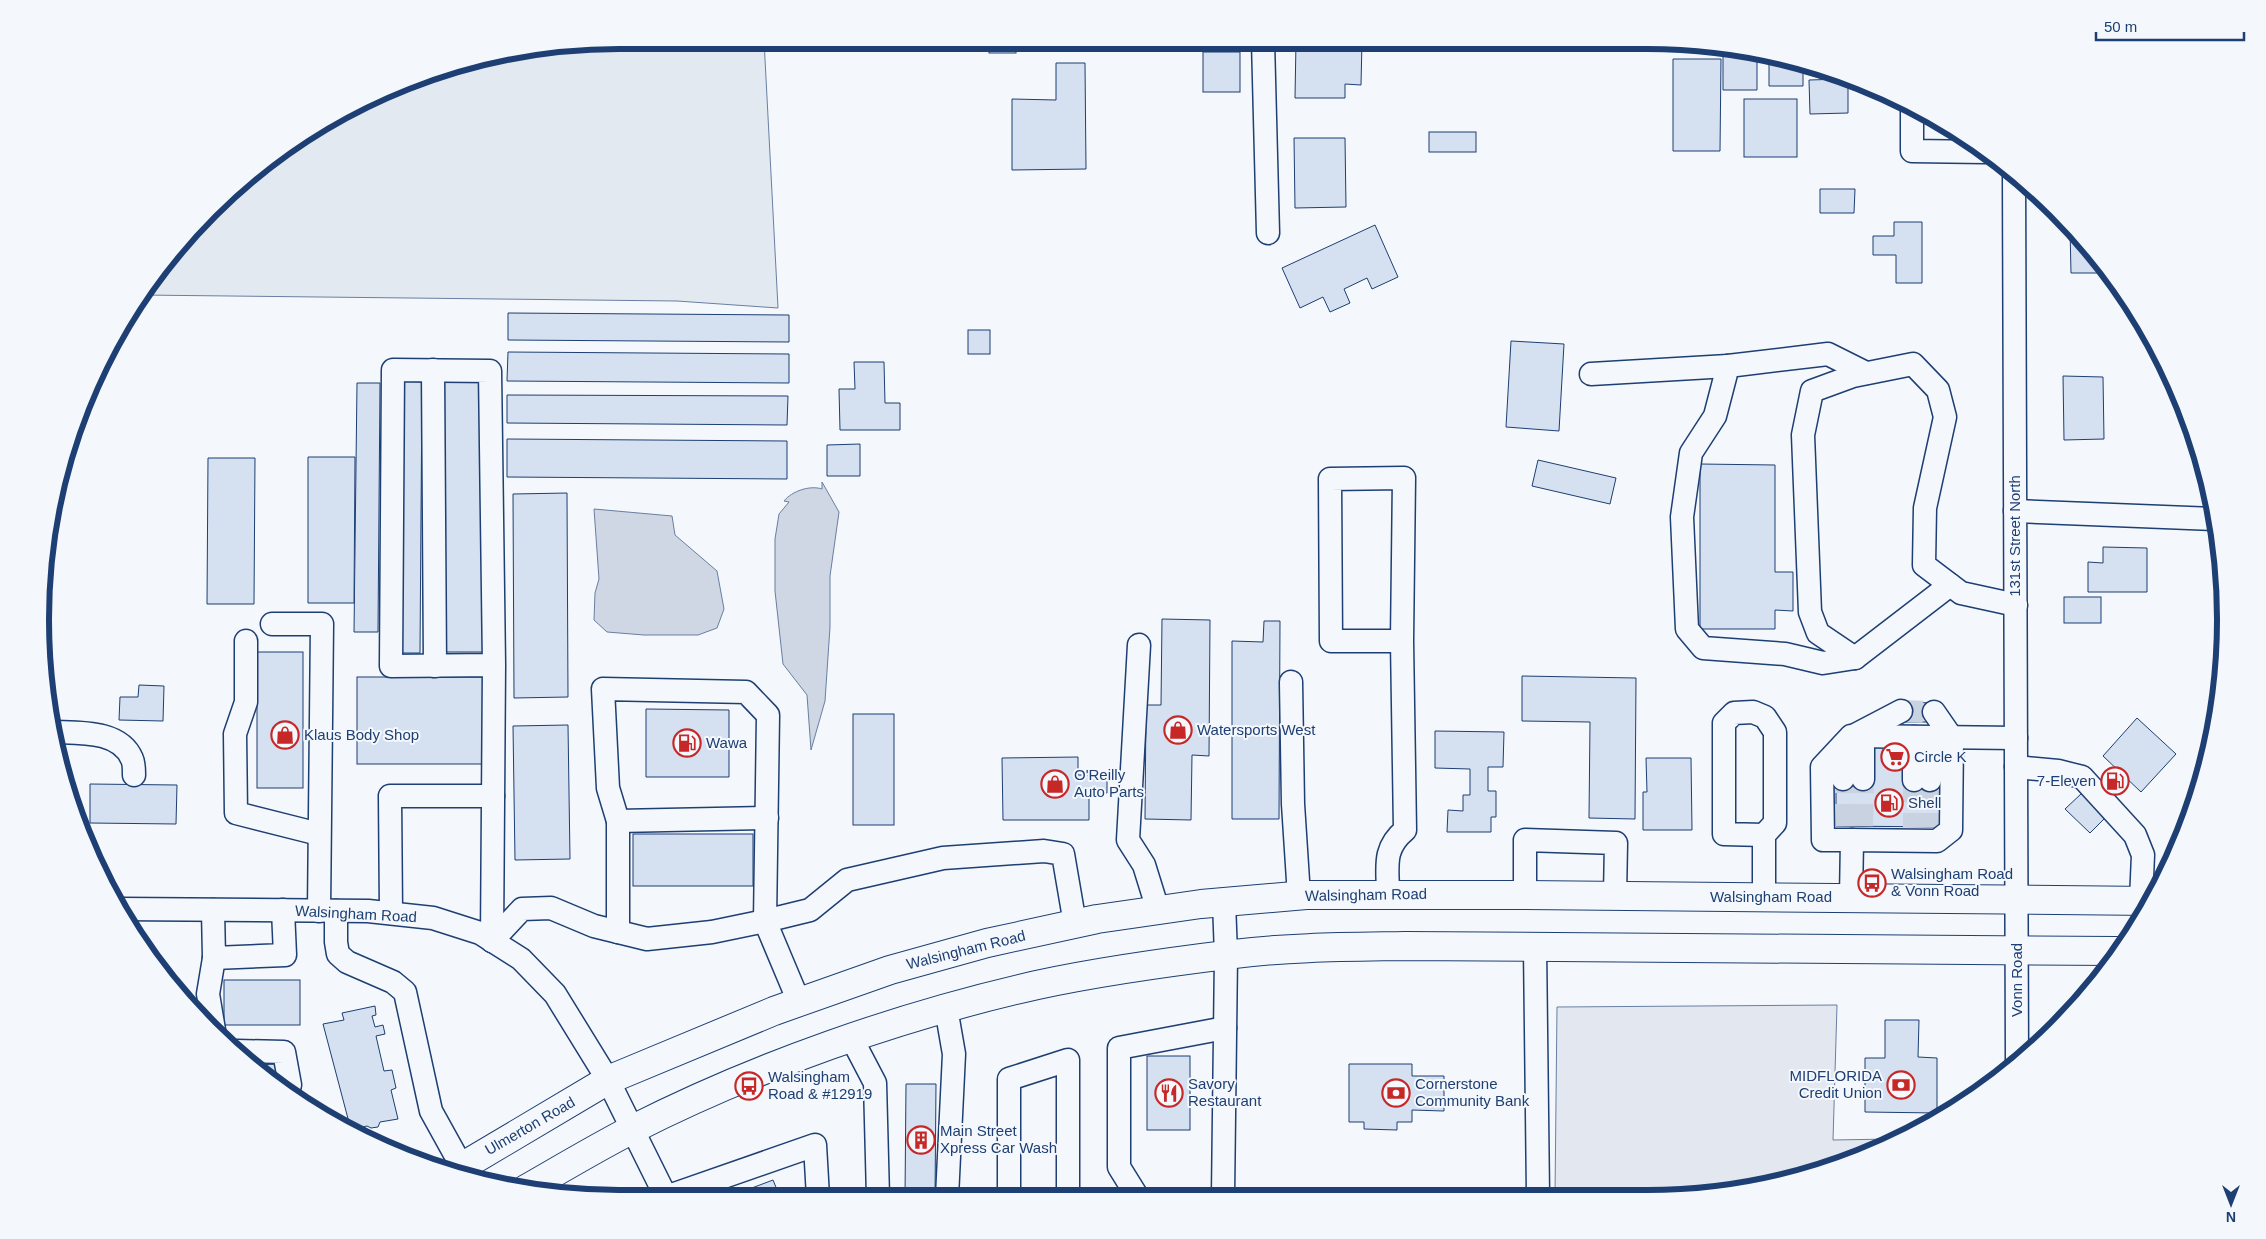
<svg xmlns="http://www.w3.org/2000/svg" width="2266" height="1239" font-family="Arial,sans-serif">
  <rect width="100%" height="100%" fill="#f4f7fb"/>
  <polygon fill="#e3e9f0" stroke="#687fa3" points="619,40 764,40 778,308 677,301 140,295 184,237 266,160 330,117 433,71 507,51"/>
  <polygon fill="#e3e8f0" stroke="#687fa3" points="1837,1005 1833,1140 1891,1139 1833,1168 1722,1194 1555,1195 1557,1007"/>
  <g fill="#cfd7e4" stroke="#687fa3">
    <path d="M822,482L839,512L830,576V627L825,701L811,750L807,695L783,664L775,591V539L779,514L789,502L784,501C792,491 810,485 822,489Z"/>
    <polygon points="594,509 672,516 675,535 717,571 724,609 717,628 698,635 644,635 607,632 594,620 595,593 599,579"/>
  </g>
  <g fill="#d5e0f0" stroke="#1d3f73">
    <rect x="989" y="40" width="27" height="13"/>
    <polygon points="1296,41 1362,41 1361,85 1345,84 1345,98 1295,98"/>
    <polygon points="1723,48 1757,53 1757,90 1723,90"/>
    <rect x="1203" y="52" width="37" height="40"/>
    <polygon points="1769,55 1803,63 1803,86 1769,86"/>
    <polygon points="1673,59 1721,59 1720,151 1673,151"/>
    <polygon points="1056,63 1085,63 1086,169 1012,170 1012,99 1056,100"/>
    <polygon points="1844,79 1848,81 1848,113 1810,114 1809,80"/>
    <rect x="1744" y="99" width="53" height="58"/>
    <rect x="1429" y="132" width="47" height="20"/>
    <polygon points="1294,138 1345,138 1346,207 1295,208"/>
    <polygon points="1820,189 1855,189 1854,213 1820,213"/>
    <polygon points="1894,222 1922,222 1922,283 1896,283 1896,255 1873,255 1873,236 1894,236"/>
    <polygon points="1375,225 1398,277 1372,289 1367,278 1344,289 1350,303 1330,312 1323,297 1300,308 1282,268"/>
    <polygon points="2070,228 2106,266 2110,273 2071,273"/>
    <polygon points="508,313 789,315 789,342 508,340"/>
    <rect x="968" y="330" width="22" height="24"/>
    <polygon points="1511,341 1564,344 1559,431 1506,427"/>
    <polygon points="508,352 789,354 789,383 507,381"/>
    <polygon points="854,362 884,362 885,403 900,403 900,430 840,430 839,389 855,389"/>
    <polygon points="2063,376 2103,377 2104,439 2064,440"/>
    <polygon points="400,381 422,382 420,653 397,653"/>
    <polygon points="439,382 485,382 484,652 439,652"/>
    <polygon points="357,383 380,383 378,632 354,632"/>
    <polygon points="507,395 788,396 787,425 507,423"/>
    <polygon points="507,439 787,441 787,479 507,477"/>
    <polygon points="860,444 860,476 827,476 827,445"/>
    <polygon points="308,457 355,457 354,603 308,603"/>
    <polygon points="208,458 255,458 254,604 207,604"/>
    <polygon points="1538,460 1616,478 1610,504 1532,486"/>
    <polygon points="1700,464 1775,465 1775,572 1793,572 1793,611 1775,610 1775,629 1700,629"/>
    <polygon points="567,493 568,697 514,698 513,494"/>
    <polygon points="2103,547 2147,548 2147,592 2088,592 2088,562 2103,563"/>
    <rect x="2064" y="597" width="37" height="26"/>
    <polygon points="1162,619 1210,620 1209,756 1192,755 1191,820 1145,819 1146,705 1161,705"/>
    <polygon points="1264,621 1280,621 1279,819 1232,819 1232,641 1263,642"/>
    <rect x="257" y="652" width="46" height="136"/>
    <polygon points="1522,676 1636,678 1635,819 1589,818 1590,722 1522,721"/>
    <rect x="357" y="677" width="130" height="87"/>
    <polygon points="139,685 164,686 163,721 119,720 120,697 138,697"/>
    <polygon points="1901,702 1934,703 1934,722 1901,722"/>
    <polygon points="646,709 729,710 729,777 646,777"/>
    <rect x="853" y="714" width="41" height="111"/>
    <polygon points="2137,718 2176,754 2141,792 2103,756"/>
    <polygon points="568,725 570,859 515,860 513,726"/>
    <polygon points="1435,731 1504,732 1503,767 1488,767 1488,791 1496,791 1496,817 1491,817 1491,832 1447,832 1448,810 1463,811 1463,795 1470,795 1470,769 1435,768"/>
    <polygon points="1874,744 1906,745 1943,780 1942,827 1836,826 1836,779"/>
    <polygon points="1078,757 1078,775 1107,775 1107,793 1089,793 1089,820 1003,820 1002,758"/>
    <polygon points="1646,758 1691,758 1692,830 1643,830 1643,792 1647,792"/>
    <polygon points="90,784 177,785 176,824 90,823"/>
    <polygon points="2082,793 2106,817 2090,833 2065,809"/>
    <rect x="633" y="834" width="120" height="52"/>
    <rect x="224" y="980" width="76" height="45"/>
    <polygon points="375,1006 376,1015 372,1016 375,1027 383,1025 385,1034 376,1036 384,1071 392,1070 396,1088 391,1090 398,1119 380,1122 378,1127 371,1128 367,1126 351,1130 323,1024 344,1020 342,1013"/>
    <polygon points="1885,1020 1919,1020 1918,1057 1937,1058 1937,1113 1865,1112 1865,1058 1885,1058"/>
    <rect x="1147" y="1056" width="43" height="74"/>
    <polygon points="279,1064 280,1088 252,1065"/>
    <polygon points="1349,1064 1412,1064 1412,1076 1444,1076 1444,1111 1412,1110 1412,1122 1397,1122 1397,1130 1364,1129 1364,1122 1349,1122"/>
    <polygon points="906,1084 936,1084 935,1197 905,1197"/>
    <polygon points="773,1180 780,1197 728,1197"/>
  </g>
  <g fill="none" stroke-linecap="round" stroke-linejoin="round">
    <g stroke="#c9d2e0" stroke-width="22" stroke-dasharray="22 11" stroke-linecap="butt">
      <polyline points="1901,711 1934,712"/>
      <polyline points="1914,780 1914,827"/>
      <polyline points="1930,780 1930,827"/>
      <polyline points="1843,826 1843,779"/>
      <polyline points="1862,826 1863,779"/>
    </g>
    <g stroke="#1d3f73" stroke-width="25">
      <g id="minor">
        <polyline points="1263,41 1268,233"/>
        <polyline points="1912,108 1912,151 1985,152"/>
        <polyline points="2014,173 2017,1061"/>
        <polyline points="433,370 435,666"/>
        <polyline points="1866,373 1828,354 1728,366 1715,416 1691,453 1682,517 1687,629 1703,648 1785,654 1823,663 1855,658 1950,585"/>
        <polyline points="1591,374 1728,366"/>
        <polyline points="2015,511 2214,519"/>
        <polyline points="272,624 322,624 319,911"/>
        <polyline points="246,641 246,702 235,734 236,813 319,834"/>
        <polyline points="1139,645 1128,840 1144,865 1158,910"/>
        <polyline points="1855,658 1818,633 1810,612 1803,435 1812,391 1853,376 1913,364 1938,390 1945,417 1925,508 1924,565 1961,593 2016,605"/>
        <polyline points="1291,682 1293,804 1299,896"/>
        <path d="M54,732C79,733 120,730 132,759C134,763 134,770 134,775"/>
        <polyline points="1857,734 1901,711"/>
        <polyline points="1863,736 1863,779"/>
        <polyline points="1914,737 1914,780"/>
        <polyline points="1843,745 1843,779"/>
        <polyline points="2016,767 2058,771 2082,777 2135,835 2143,855 2141,900"/>
        <polyline points="1930,780 1931,737"/>
        <polyline points="618,821 767,818"/>
        <polyline points="1764,835 1724,834 1724,723 1734,713 1753,712 1765,717 1775,732 1775,823 1764,835 1764,897"/>
        <polyline points="1852,840 1823,840 1822,767 1851,736 2016,738"/>
        <path d="M1388,894C1388,868 1382,849 1405,830L1402,641L1404,478L1330,479L1331,641H1402"/>
        <polyline points="1525,895 1525,840 1616,843 1615,896"/>
        <polyline points="1851,898 1852,840 1937,841 1951,830 1952,738 1934,712"/>
        <polyline points="120,909 368,911 433,918 480,933 521,959 555,994 608,1080 666,1197 815,1145 818,1197"/>
        <polyline points="213,910 214,958 285,955 283,910"/>
        <polyline points="336,911 336,942 338,954 347,962 393,982 405,992 431,1111 462,1167"/>
        <polyline points="391,913 390,796 493,796"/>
        <polyline points="618,932 618,821 608,788 603,689 746,692 768,715 765,921 810,910 847,880 943,858 1044,851 1063,854 1075,924"/>
        <polyline points="492,941 494,665 391,666 393,370 490,371 494,665"/>
        <polyline points="492,941 522,909 551,908 594,926 647,939 712,932 765,921 799,1002"/>
        <polyline points="1535,947 1538,1195"/>
        <polyline points="946,1008 954,1054 947,1197"/>
        <polyline points="214,1030 208,994 214,958"/>
        <polyline points="852,1039 875,1083 878,1197"/>
        <polyline points="237,1051 284,1052 290,1085"/>
        <polyline points="1009,1196 1009,1079 1068,1060 1068,1196"/>
        <polyline points="1137,1196 1119,1167 1119,1048 1225,1028"/>
        <polyline points="1223,1196 1226,955 1224,902"/>
      </g>
    </g>
    <g stroke="#1d3f73" stroke-width="30">
      <g id="major">
        <polyline points="453,1172 608,1080 774,1011 890,970 987,943 1097,919 1201,904 1306,895 1525,895 2152,901"/>
        <path d="M526,1189C561,1169 596,1148 631,1130C757,1066 900,1016 1037,985C1101,971 1168,962 1234,954C1290,947 1348,947 1405,946L2116,951"/>
      </g>
    </g>
    <use href="#minor" stroke="#f4f7fb" stroke-width="22"/>
    <use href="#major" stroke="#f4f7fb" stroke-width="28"/>
  </g>
  <defs>
    <g id="shop-ring" transform="scale(1.4375)"><circle r="9.5" fill="#f4f7fb" stroke="#c62828" stroke-width="1.5"/><path d="M-5-2.5h2.3a2.7 3.5 0 0 1 5.4 0H5L5.5 6h-11ZM-1.5-2.5h3a1.5 2.3 0 0 0-3 0Z" fill="#c62828"/></g>
    <g id="fuel-ring" transform="scale(1.4375)"><circle r="9.5" fill="#f4f7fb" stroke="#c62828" stroke-width="1.5"/><path d="M-5.5-6h7V0h2V4h1.3V-2.5L3-4.5l.8-.8L6-3V5H2.5V1h-1V6h-7ZM-4.2-4.7v3.2H.2V-4.7Z" fill="#c62828"/></g>
    <g id="supermarket-ring" transform="scale(1.4375)"><circle r="9.5" fill="#f4f7fb" stroke="#c62828" stroke-width="1.5"/><path d="M-6-5.5h2.5l.6 2H6L4.5 2H-2.5L-4.4-4H-6ZM-1.5 3.2a1.3 1.3 0 1 0 .1 0ZM3 3.2a1.3 1.3 0 1 0 .1 0Z" fill="#c62828"/></g>
    <g id="bus-ring" transform="scale(1.4375)"><circle r="9.5" fill="#f4f7fb" stroke="#c62828" stroke-width="1.5"/><path d="M-5-6H5V4H4V6H2V4H-2V6H-4V4H-5ZM-3.5-4V0h7V-4ZM-3.5 1.2v1.5H-2V1.2ZM2 1.2v1.5H3.5V1.2Z" fill="#c62828"/></g>
    <g id="bank-ring" transform="scale(1.4375)"><circle r="9.5" fill="#f4f7fb" stroke="#c62828" stroke-width="1.5"/><path d="M-6-4H6V4H-6ZM0-2.3a2.3 2.3 0 1 0 0 4.6a2.3 2.3 0 1 0 0-4.6Z" fill="#c62828"/></g>
    <g id="restaurant-ring" transform="scale(1.4375)"><circle r="9.5" fill="#f4f7fb" stroke="#c62828" stroke-width="1.5"/><path d="M-5-6h1v4h1v-4h1v4h1v-4h1v5L-1.5 .5V6h-2V.5L-5-1ZM5-6V6H3V1.5H1.5Q1.5-4 5-6Z" fill="#c62828"/></g>
    <g id="building-ring" transform="scale(1.4375)"><circle r="9.5" fill="#f4f7fb" stroke="#c62828" stroke-width="1.5"/><path d="M-4-6H4V6H1V3H-1V6H-4ZM-2.5-4.3h1.7v1.8h-1.7ZM.8-4.3h1.7v1.8H.8ZM-2.5-1h1.7V.8h-1.7ZM.8-1h1.7V.8H.8Z" fill="#c62828"/></g>
  </defs>
  <g fill-rule="evenodd">
    <use href="#shop-ring" x="1178" y="730"/>
    <use href="#shop-ring" x="285" y="735"/>
    <use href="#fuel-ring" x="687" y="743"/>
    <use href="#supermarket-ring" x="1895" y="757"/>
    <use href="#fuel-ring" x="2115" y="781"/>
    <use href="#shop-ring" x="1055" y="784"/>
    <use href="#fuel-ring" x="1889" y="803"/>
    <use href="#bus-ring" x="1872" y="883"/>
    <use href="#bank-ring" x="1901" y="1085"/>
    <use href="#bus-ring" x="749" y="1086"/>
    <use href="#restaurant-ring" x="1169" y="1093"/>
    <use href="#bank-ring" x="1396" y="1093"/>
    <use href="#building-ring" x="921" y="1140"/>
  </g>
  <g text-anchor="middle" stroke-width="4" stroke-linejoin="round" paint-order="stroke">
    <g font-size="15" fill="#1d3f73" stroke="#f4f7fb">
      <text transform="translate(2015 536) rotate(-90)" y="5">131st Street North</text>
      <text transform="translate(1366 895) rotate(-1)" y="5">Walsingham Road</text>
      <text x="1771" y="902">Walsingham Road</text>
      <text transform="translate(356 914) rotate(3)" y="5">Walsingham Road</text>
      <text transform="translate(966 950) rotate(-14)" y="5">Walsingham Road</text>
      <text transform="translate(2017 980) rotate(-90)" y="5">Vonn Road</text>
      <text transform="translate(530 1126) rotate(-30)" y="5">Ulmerton Road</text>
    </g>
    <g font-size="15" fill="#1d3f73" stroke="#f4f7fb" text-anchor="start">
      <text x="1197" y="735">Watersports West</text>
      <text x="304" y="740">Klaus Body Shop</text>
      <text x="706" y="748">Wawa</text>
      <text x="1914" y="762">Circle K</text>
      <text x="1074" y="780">O'Reilly<tspan x="1074" dy="17">Auto Parts</tspan></text>
      <text x="2096" y="786" text-anchor="end">7-Eleven</text>
      <text x="1908" y="808">Shell</text>
      <text x="1891" y="879">Walsingham Road<tspan x="1891" dy="17">&amp; Vonn Road</tspan></text>
      <text x="1882" y="1081" text-anchor="end">MIDFLORIDA<tspan x="1882" dy="17">Credit Union</tspan></text>
      <text x="768" y="1082">Walsingham<tspan x="768" dy="17">Road &amp; #12919</tspan></text>
      <text x="1188" y="1089">Savory<tspan x="1188" dy="17">Restaurant</tspan></text>
      <text x="1415" y="1089">Cornerstone<tspan x="1415" dy="17">Community Bank</tspan></text>
      <text x="940" y="1136">Main Street<tspan x="940" dy="17">Xpress Car Wash</tspan></text>
    </g>
  </g>
  <path d="M0 0H2266V1239H0ZM619 49H1647A570 570 0 0 1 2217 619V620A570 570 0 0 1 1647 1190H619A570 570 0 0 1 49 620V619A570 570 0 0 1 619 49Z" fill="#f4f7fb" fill-rule="evenodd"/>
  <path fill="none" stroke="#1d3f73" stroke-width="6" d="M619 49H1647A570 570 0 0 1 2217 619V620A570 570 0 0 1 1647 1190H619A570 570 0 0 1 49 620V619A570 570 0 0 1 619 49Z"/>
  <g transform="translate(2231 1204) rotate(180)" stroke="#f4f7fb" stroke-width="4" paint-order="stroke">
  <path d="M0-4L9 19L0 12L-9 19Z" fill="#1d3f73"/>
  <text y="-8" font-size="14" font-weight="bold" text-anchor="middle" fill="#1d3f73">N</text>
  </g>
  <path d="M2096 32v8h148v-8" fill="none" stroke="#1d3f73" stroke-width="2.5"/>
  <text x="2104" y="32" font-size="15" fill="#1d3f73" stroke="#f4f7fb" stroke-width="4" paint-order="stroke">50 m</text>
</svg>
